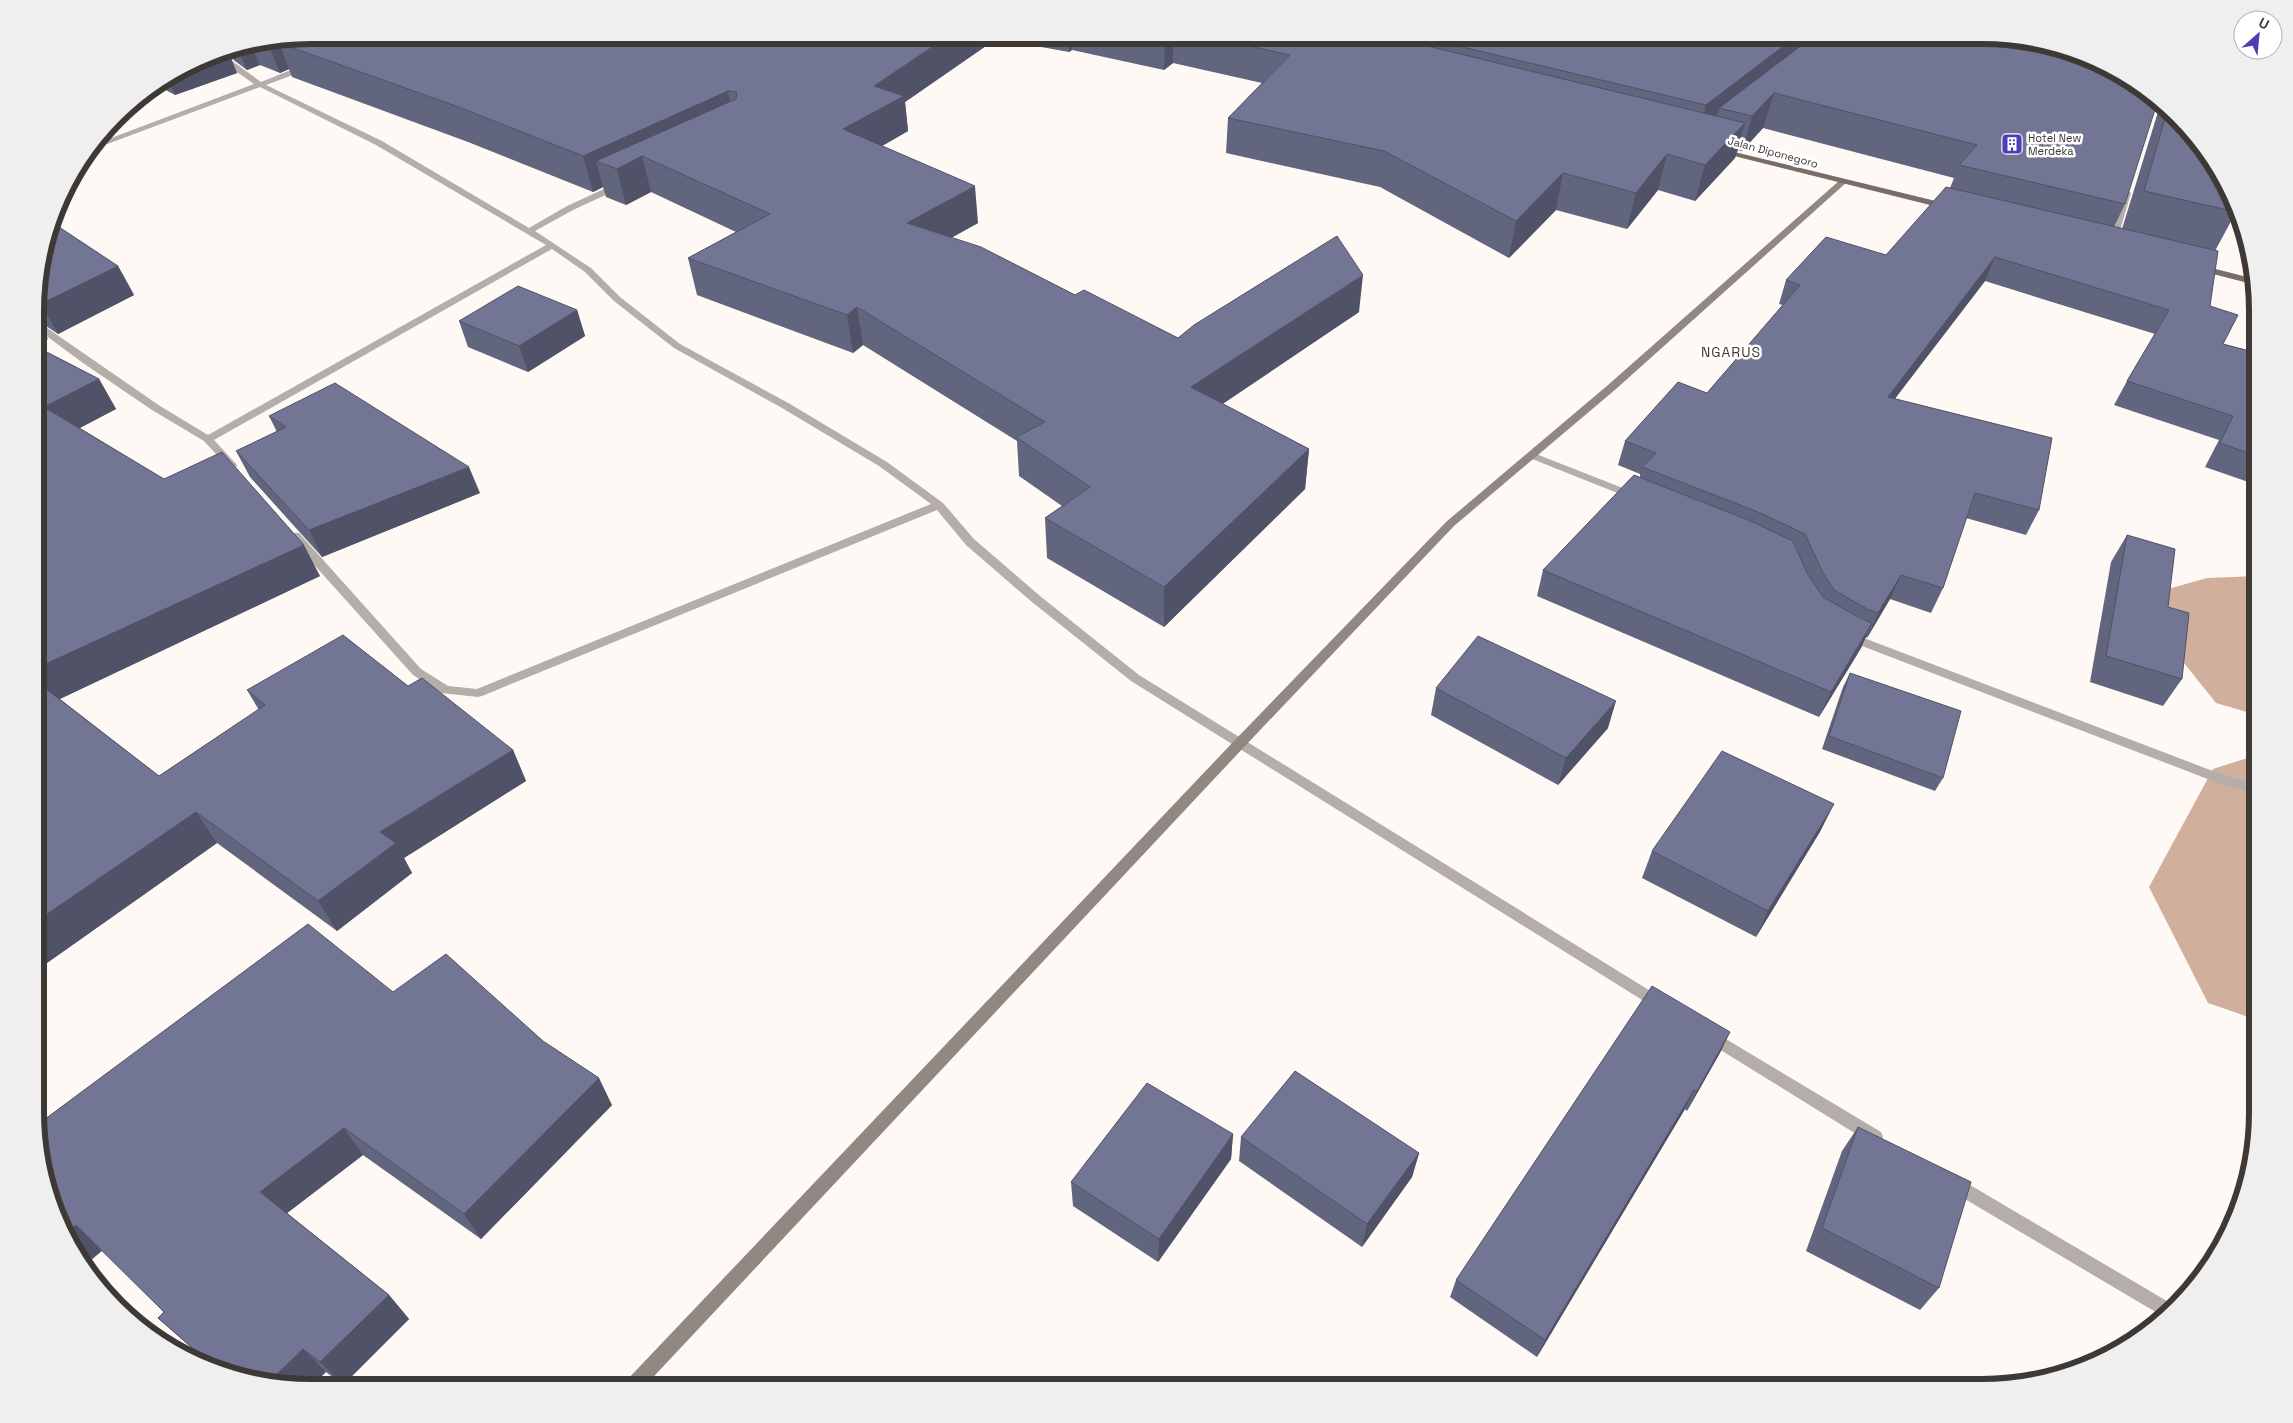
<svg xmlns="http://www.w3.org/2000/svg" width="2293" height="1423" font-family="'Space Grotesk',sans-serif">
  <rect width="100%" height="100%" fill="#fff9f5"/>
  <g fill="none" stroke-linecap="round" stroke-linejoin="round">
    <g fill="#d0af9d" fill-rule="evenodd">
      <polygon points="2257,576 2257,715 2216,703 2168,643 2151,616 2168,589 2207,578"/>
      <polygon points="2257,755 2257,1020 2208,1003 2149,887 2213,769"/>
    </g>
    <polygon fill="#b4ada9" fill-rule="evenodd" points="2127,190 2131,193 2116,244 2109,246 2108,244 2123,193"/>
    <g fill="#b4ada9" fill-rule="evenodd">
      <polygon points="218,55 224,55 261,82 303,65 309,65 309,69 266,85 382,141 529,228 567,206 617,183 623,183 623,187 573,210 535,231 591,268 620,297 680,344 790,404 887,462 943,503 974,539 1040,596 1139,675 1665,1000 1667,1004 1665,1008 1660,1010 1655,1008 1131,681 1032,602 966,545 937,510 482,696 478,697 441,693 413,675 291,539 289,536 291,533 299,533 421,669 448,686 477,689 931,504 879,466 782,408 674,348 614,301 585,272 552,249 214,440 237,465 236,467 228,467 204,441 152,410 83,363 37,329 37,321 160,406 208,435 546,245 376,145 260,87 94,149 98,143 254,84 218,59"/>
      <polygon points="1531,452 1638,494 1639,496 1634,499 1630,498 1527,457 1526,455"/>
      <polygon points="1848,632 2226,776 2257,784 2257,794 2218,783 1844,639 1842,636"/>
      <polygon points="1711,1030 1881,1132 1883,1137 1881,1142 1875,1144 1869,1142 1706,1041 1703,1036 1706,1031"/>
      <polygon points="1954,1176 1960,1179 2177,1307 2164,1317 1948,1189 1946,1184 1948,1179"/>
    </g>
    <polygon fill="#918883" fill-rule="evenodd" points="1840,180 1847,182 1616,389 1454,526 1245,746 643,1388 622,1388 625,1382 1235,740 1446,522 1608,385"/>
    <g fill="#796d67" fill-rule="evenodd">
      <polygon points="1718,148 1952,205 1953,207 1946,209 1718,152"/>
      <polygon points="2200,265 2255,279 2256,285 2197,270 2197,266"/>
    </g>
  </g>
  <g fill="#62657e">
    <polygon points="311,35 1982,35 2125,204 2114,227 2122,229 2161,102 2177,116 2236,212 2215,251 2210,306 2223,344 2257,353 2257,485 2205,467 2219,440 2114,405 2127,381 2155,334 1985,281 1895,398 2039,510 2026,535 1966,518 1943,588 1931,613 1890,599 1867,638 1866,637 1861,648 1819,717 1537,596 1543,570 1640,477 1640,474 1618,465 1625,441 1707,393 1783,305 1779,304 1786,280 1886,255 1950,188 1954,178 1763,128 1742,151 1738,150 1735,158 1695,201 1658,190 1627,229 1556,210 1509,258 1380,187 1226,153 1228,118 1262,83 1173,63 1164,70 1072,50 1069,52 996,39 905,102 908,131 882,146 978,223 951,238 1075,295 1178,338 1359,312 1222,404 1309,449 1305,489 1164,627 1047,558 1045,518 1062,506 1019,476 1017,441 863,345 853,353 697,295 688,258 736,232 651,192 626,205 606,197 603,187 593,192 468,142 292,77 289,69 280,73 260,65 247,70 231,58 237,73 175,95 158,86 206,56"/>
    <polygon points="118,266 134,295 58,334 37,320 37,275"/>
    <polygon points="577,310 585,336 528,372 468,347 459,321"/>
    <polygon points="37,347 99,379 116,409 80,428 320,576 60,699 159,776 259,710 247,690 408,686 513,750 526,781 404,858 412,873 337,931 217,843 37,970"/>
    <polygon points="269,416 480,493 322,557 250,477 236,451 277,432"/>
    <polygon points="2127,535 2168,607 2182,679 2163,706 2090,682 2111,562"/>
    <polygon points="1850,673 1943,778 1935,791 1822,749 1843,687"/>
    <polygon points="1436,688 1608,728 1558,785 1431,715"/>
    <polygon points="1821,830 1756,937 1642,878 1652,851"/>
    <polygon points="393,992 612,1105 481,1239 363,1155 287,1213 389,1295 409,1319 343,1385 326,1372 239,1379 214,1367 158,1318 164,1312"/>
    <polygon points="1721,1051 1687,1111 1685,1109 1537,1357 1450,1297 1456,1280"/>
    <polygon points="1858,1127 1939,1288 1920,1310 1806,1251 1842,1151"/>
    <polygon points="1233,1134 1231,1159 1158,1262 1073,1206 1071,1182"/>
    <polygon points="1241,1137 1419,1153 1412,1177 1362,1247 1239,1161"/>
  </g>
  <g fill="#505267">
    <polygon points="311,35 279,43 289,69 280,73 268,43"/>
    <polygon points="950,35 996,35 996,39 905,102 908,131 849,165 843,129 874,86"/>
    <polygon points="1068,35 1071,35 1072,50 1069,52"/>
    <polygon points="1166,35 1173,35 1173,63 1164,70 1165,36"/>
    <polygon points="1798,35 1824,35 1719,108 1714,126 1697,140 1706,105"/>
    <polygon points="252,47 260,65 247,70 238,49"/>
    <polygon points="228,51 237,73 175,95 168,79 206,56"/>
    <polygon points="728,91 735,126 642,156 651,192 626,205 617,169 596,161 603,187 593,192 583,156"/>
    <polygon points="1774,93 1763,128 1742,151 1752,116"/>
    <polygon points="1745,123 1735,158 1695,201 1705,165"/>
    <polygon points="1667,154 1658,190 1627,229 1636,193"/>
    <polygon points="1563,173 1556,210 1509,258 1516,221"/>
    <polygon points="975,186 978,223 911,260 907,223"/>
    <polygon points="1995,257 1985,281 1878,421 1888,397"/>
    <polygon points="118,266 134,295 58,334 41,304"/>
    <polygon points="1363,275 1359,312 1190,426 1191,387"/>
    <polygon points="857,307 863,345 853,353 847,315"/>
    <polygon points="577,310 585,336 528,372 519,346"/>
    <polygon points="37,322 48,339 37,344"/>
    <polygon points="99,379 116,409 62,437 44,407"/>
    <polygon points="1309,449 1305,489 1164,627 1164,587"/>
    <polygon points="469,467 480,493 322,557 309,530"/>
    <polygon points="304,545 320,576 49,704 37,688 37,668"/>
    <polygon points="1901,575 1890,599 1867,638 1878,613"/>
    <polygon points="1872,623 1861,648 1819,717 1831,692"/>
    <polygon points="1616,701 1608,728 1558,785 1566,758"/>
    <polygon points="513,750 526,781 404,858 412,873 337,931 318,901 380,832"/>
    <polygon points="1834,804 1821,830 1756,937 1768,911"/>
    <polygon points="196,812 217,843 37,970 37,921"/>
    <polygon points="1730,1032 1721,1051 1687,1111 1697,1091"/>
    <polygon points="599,1078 612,1105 481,1239 464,1214"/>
    <polygon points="1694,1090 1685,1109 1537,1357 1545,1340"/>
    <polygon points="344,1128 363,1155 282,1217 260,1192"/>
    <polygon points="1233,1134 1231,1159 1158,1262 1159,1239"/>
    <polygon points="1419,1153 1412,1177 1362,1247 1367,1224"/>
    <polygon points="76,1225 103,1250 83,1267 81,1265 66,1233"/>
    <polygon points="389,1295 409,1319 343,1385 320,1362"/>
    <polygon points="303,1349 326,1372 310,1388 269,1382"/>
  </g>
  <g fill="#727593" stroke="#505267">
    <polygon points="311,35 950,35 874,86 904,96 843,129 975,186 907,223 981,247 1075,295 1084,290 1178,338 1194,325 1337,236 1363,275 1191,387 1309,449 1164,587 1045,518 1090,487 1016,437 1045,422 857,307 847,315 688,258 770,214 642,156 617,169 596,161 736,99 737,92 728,91 583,156 456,106 279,43 290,39"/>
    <polygon points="1200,35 1382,35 1745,123 1705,165 1667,154 1636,193 1563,173 1516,221 1384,151 1228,118 1290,55"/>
    <polygon points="1412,35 1798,35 1706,105"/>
    <polygon points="1815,35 1982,35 2071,50 2135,81 2158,100 2125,204 1959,165 1977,145 1774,93 1752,116 1719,108"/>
    <polygon points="2168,108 2177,116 2221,173 2236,209 2236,212 2144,191"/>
    <polygon points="1946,187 2218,251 2210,306 2238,315 2223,344 2257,353 2257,456 2220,443 2233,416 2127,381 2169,310 1995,257 1888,397 2052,438 2039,510 1975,493 1943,588 1901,575 1878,613 1867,609 1834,590 1822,571 1805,534 1758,512 1642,467 1656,453 1625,441 1678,382 1707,393 1800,285 1786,280 1826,237 1886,255"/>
    <polygon points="56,225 118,266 41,304 37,301 37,275 52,227"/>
    <polygon points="518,286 577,310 519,346 459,321"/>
    <polygon points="37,347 99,379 44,407 164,479 222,452 304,545 37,668"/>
    <polygon points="335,383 469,467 309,530 236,451 286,427 269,416"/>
    <polygon points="1634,475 1748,520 1793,541 1807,573 1823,597 1858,617 1872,623 1831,692 1543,570"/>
    <polygon points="2127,535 2175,549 2168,607 2189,613 2182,679 2106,656"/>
    <polygon points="343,635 408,686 422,678 513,750 380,832 396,843 318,901 196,812 37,921 37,682 159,776 265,705 247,690"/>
    <polygon points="1478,636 1616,701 1566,758 1436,688"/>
    <polygon points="1850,673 1961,711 1943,778 1829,736"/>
    <polygon points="1722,751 1834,804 1768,911 1652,851"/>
    <polygon points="308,924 393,992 446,954 543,1041 599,1078 464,1214 344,1128 260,1192 389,1295 320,1362 303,1349 269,1382 239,1379 215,1368 158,1318 164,1312 76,1225 66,1233 50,1201 37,1148 37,1125"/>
    <polygon points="1652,986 1730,1032 1697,1091 1694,1090 1545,1340 1456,1280"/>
    <polygon points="1295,1071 1419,1153 1367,1224 1241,1137"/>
    <polygon points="1147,1083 1233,1134 1159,1239 1071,1182"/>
    <polygon points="1858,1127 1971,1182 1939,1288 1822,1228"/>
  </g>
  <defs>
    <g id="building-square" transform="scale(1.125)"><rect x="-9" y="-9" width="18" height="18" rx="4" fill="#4b3eb5" stroke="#fff"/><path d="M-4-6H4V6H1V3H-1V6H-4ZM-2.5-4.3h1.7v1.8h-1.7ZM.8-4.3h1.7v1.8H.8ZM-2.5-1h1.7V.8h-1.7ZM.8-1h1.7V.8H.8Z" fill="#fff"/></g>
  </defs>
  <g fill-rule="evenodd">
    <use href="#building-square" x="2012" y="144"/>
  </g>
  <g text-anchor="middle" stroke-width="5" stroke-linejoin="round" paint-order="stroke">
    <g font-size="11" fill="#3f3936" stroke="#fff" text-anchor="start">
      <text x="2028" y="142">Hotel New<tspan x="2028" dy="13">Merdeka</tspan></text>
    </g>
    <g font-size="11" fill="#3f3936" stroke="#fff">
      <text transform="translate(1773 152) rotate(15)" y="4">Jalan Diponegoro</text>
    </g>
    <g font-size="14" letter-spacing="1" fill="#3f3936" stroke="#fff">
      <text x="1731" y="357">NGARUS</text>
    </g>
  </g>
  <path d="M0 0H2293V1423H0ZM311 44H1982A267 267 0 0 1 2249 311V1112A267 267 0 0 1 1982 1379H311A267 267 0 0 1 44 1112V311A267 267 0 0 1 311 44Z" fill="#f0efef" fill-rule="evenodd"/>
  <path fill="none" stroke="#3f3936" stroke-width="6" d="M311 44H1982A267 267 0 0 1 2249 311V1112A267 267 0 0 1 1982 1379H311A267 267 0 0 1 44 1112V311A267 267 0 0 1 311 44Z"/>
  <g transform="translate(2258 35) rotate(27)"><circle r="24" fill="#ffffff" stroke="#b2b0af"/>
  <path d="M0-4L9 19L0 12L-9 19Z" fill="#4b3eb5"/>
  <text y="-8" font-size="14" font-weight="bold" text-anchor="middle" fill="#3f3936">U</text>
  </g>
</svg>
